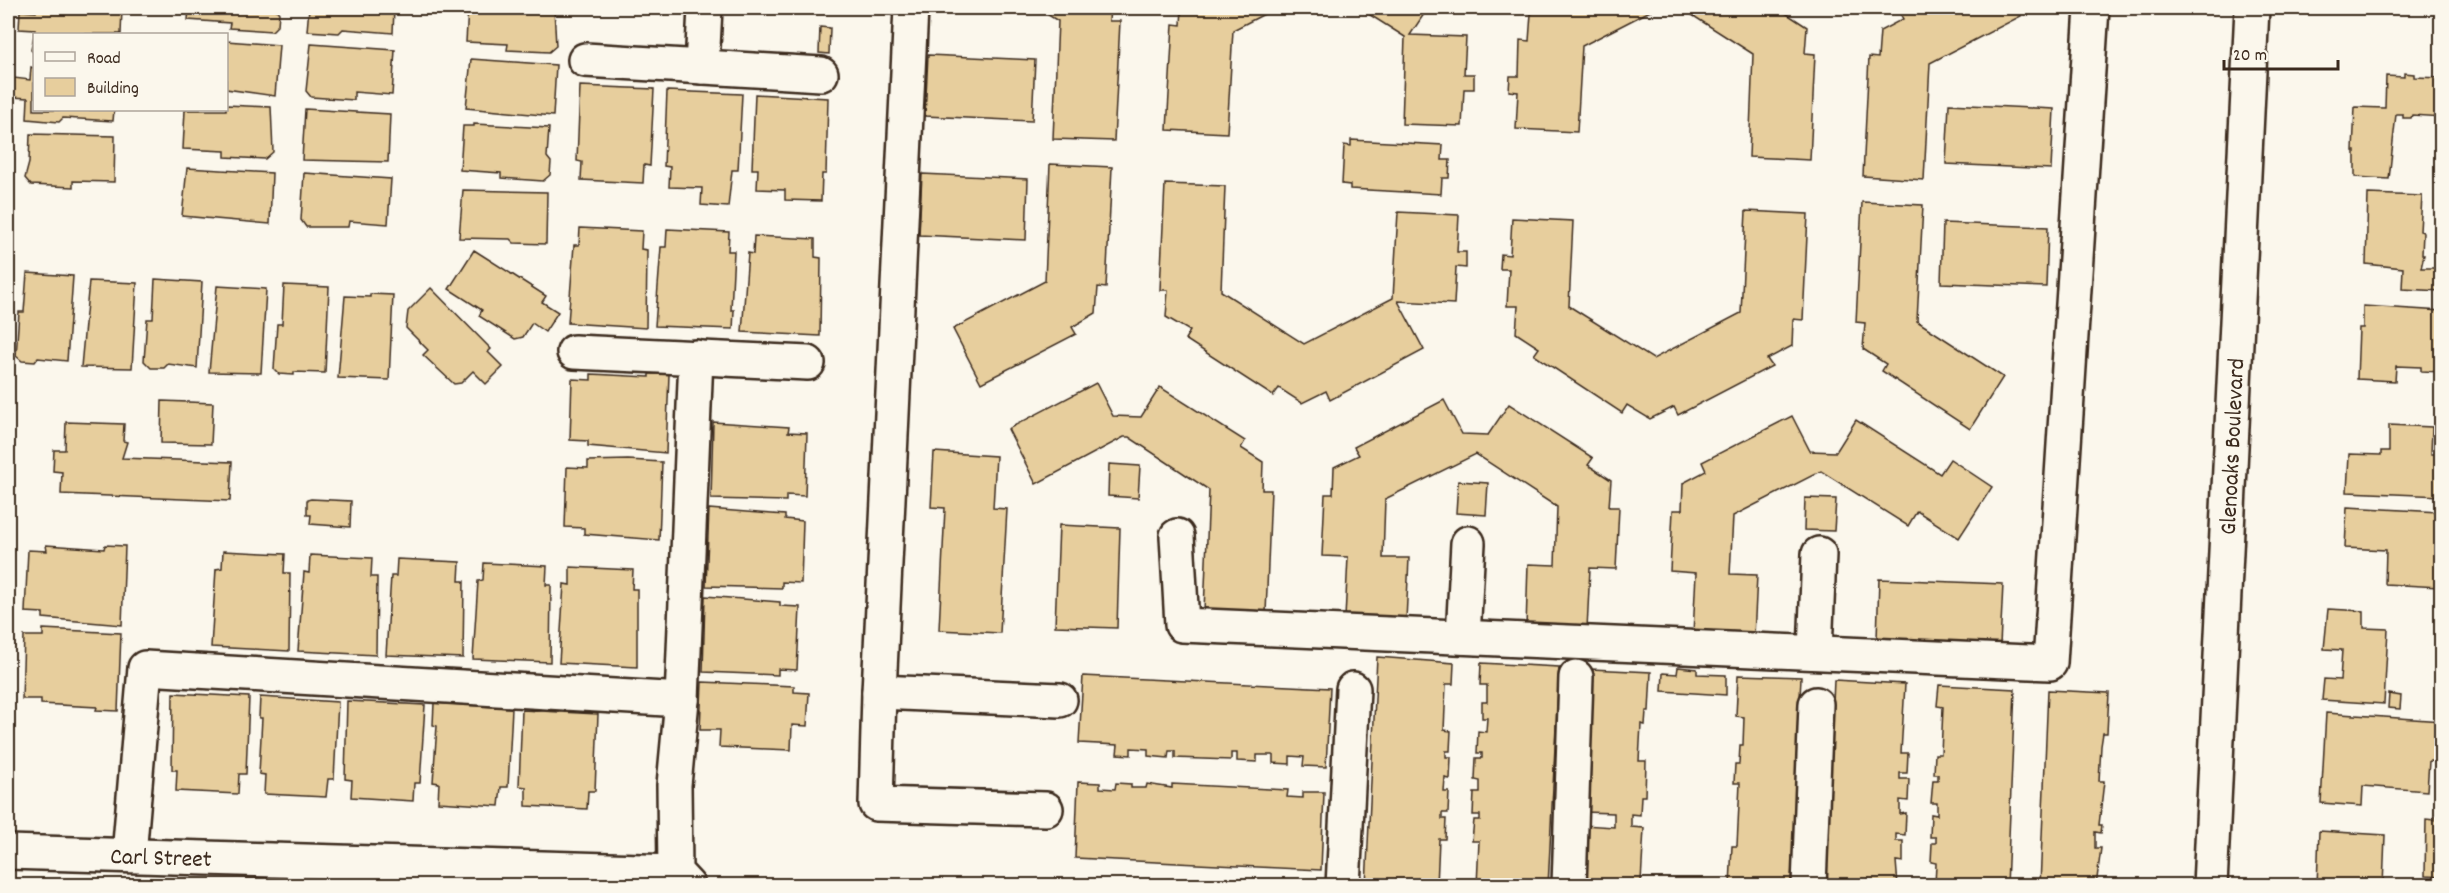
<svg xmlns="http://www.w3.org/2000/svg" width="2449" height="893" font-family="Dekko,sans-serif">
  <rect width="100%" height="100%" fill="#fbf7ec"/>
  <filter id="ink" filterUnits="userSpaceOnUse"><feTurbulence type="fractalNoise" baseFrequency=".0167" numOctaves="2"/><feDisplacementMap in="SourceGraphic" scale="12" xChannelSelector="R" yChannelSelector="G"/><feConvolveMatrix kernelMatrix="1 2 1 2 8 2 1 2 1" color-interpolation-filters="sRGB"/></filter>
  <g filter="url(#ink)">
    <g fill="#e7ce9d" stroke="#3b2a1e" stroke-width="1.5">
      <polygon points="36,8 122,8 121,34 34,34 34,53 31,50 35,30 19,29 20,11 36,12"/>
      <polygon points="189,8 275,8 279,13 278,25 272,31 229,28 230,23 188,20"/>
      <polygon points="309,8 394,8 393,33 343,29 339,33 307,31"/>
      <polygon points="468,8 554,8 556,46 549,52 507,50 508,44 466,42"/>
      <polygon points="736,8 811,8 811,13"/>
      <polygon points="1037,8 1110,8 1109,21 1120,21 1114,141 1053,139 1058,21"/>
      <polygon points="1182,8 1276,8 1233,30 1227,133 1167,130 1173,24 1181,25"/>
      <polygon points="1359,8 1428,8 1410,35 1466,37 1464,74 1474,74 1474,89 1464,89 1462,126 1402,124 1405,37"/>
      <polygon points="1542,8 1656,8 1582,46 1577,132 1516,129 1518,92 1509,91 1510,76 1519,76 1520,40 1529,41 1531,14"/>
      <polygon points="1681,8 1787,8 1784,12 1807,27 1805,53 1815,54 1810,160 1749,157 1753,54"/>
      <polygon points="1903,8 2017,8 2021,16 1930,63 1924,180 1863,176 1869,57 1878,58 1880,31 1903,19 1898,10"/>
      <polygon points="820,27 830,28 829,54 819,53"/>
      <polygon points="226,41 279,45 275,96 226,89"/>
      <polygon points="311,44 395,50 392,95 354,92 354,100 311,97 306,91"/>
      <polygon points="928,55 1035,60 1032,121 925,116"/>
      <polygon points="471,59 556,65 553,116 466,108"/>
      <polygon points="31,67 34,68 34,110 114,110 113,121 63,118 59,122 27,119 28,98 12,97 14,78 30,80"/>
      <polygon points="2404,73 2414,74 2414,77 2442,78 2442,117 2412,115 2411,118 2403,118 2403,114 2396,114 2389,179 2355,177 2355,151 2353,151 2355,107 2385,108 2386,76 2404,77"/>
      <polygon points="580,86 654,89 650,166 644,165 643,183 581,180 582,162 577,161"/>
      <polygon points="667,91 742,94 738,170 732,170 728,207 701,205 702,188 669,187 670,167 664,166"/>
      <polygon points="755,94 828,98 826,174 822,174 821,201 785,200 785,190 757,189 758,169 752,169"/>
      <polygon points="1949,104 2054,109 2051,169 1946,164"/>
      <polygon points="226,105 271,107 273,152 265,159 225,157 225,151 183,149 185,110 226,110"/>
      <polygon points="305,109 390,114 388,162 302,160"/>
      <polygon points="474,124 549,128 547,157 551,162 550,175 543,181 501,178 501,173 460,170 463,126 474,126"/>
      <polygon points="30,134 115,136 114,182 73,181 73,187 31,185 25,178 29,163"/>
      <polygon points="1351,140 1443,145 1442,160 1450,160 1449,178 1442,178 1441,194 1350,189 1350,185 1342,184 1344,145 1351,146"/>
      <polygon points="1050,164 1112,167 1106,288 1098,287 1096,313 1072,327 1076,334 981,383 953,329 1045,281"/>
      <polygon points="187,168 272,173 270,224 182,216"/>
      <polygon points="304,173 391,179 388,224 349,221 348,227 306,227 301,220"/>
      <polygon points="922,174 1028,179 1026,240 919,235"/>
      <polygon points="1165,184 1225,186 1221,291 1304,344 1393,298 1398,212 1459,215 1457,252 1466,252 1466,268 1456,267 1454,304 1398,301 1424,350 1330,400 1326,391 1302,403 1279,388 1273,396 1185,339 1190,331 1166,317 1168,290 1160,290"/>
      <polygon points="463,190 547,192 546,244 514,243 510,239 459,238"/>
      <polygon points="2368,194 2422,196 2420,231 2423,232 2422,255 2424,255 2421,268 2437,268 2438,258 2442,258 2442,291 2402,289 2403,268 2366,264"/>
      <polygon points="1862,202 1923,205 1917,321 2003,377 1970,429 1882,371 1886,364 1863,349 1865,323 1856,322"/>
      <polygon points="1746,211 1808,214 1803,320 1793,319 1792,346 1767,359 1772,366 1678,415 1674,407 1650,419 1627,405 1622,413 1534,355 1539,348 1516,333 1518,306 1507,306 1509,269 1500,269 1501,254 1510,255 1512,218 1573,221 1569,306 1653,359 1741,313"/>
      <polygon points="1943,223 2048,227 2046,287 1941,283"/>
      <polygon points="580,228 642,231 641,249 647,250 646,328 568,323 574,245 579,245"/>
      <polygon points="667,229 729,232 728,251 734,251 731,310 734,310 733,329 655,326 661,247 666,247"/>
      <polygon points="754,236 815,239 815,257 821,258 820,336 742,332 748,253 753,254"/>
      <polygon points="474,250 546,296 542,302 558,312 545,332 532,323 523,337 515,339 479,316 482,310 449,289"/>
      <polygon points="27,273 73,276 67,361 38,358 35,362 22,361 16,356 19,312 24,312"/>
      <polygon points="155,279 202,282 197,368 168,364 164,368 151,368 144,361 147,319 153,319"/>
      <polygon points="89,281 137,283 132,368 81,367"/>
      <polygon points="284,285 329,287 325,373 294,372 294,375 279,374 274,369 277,324 282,324"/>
      <polygon points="217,286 266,289 261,373 209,372"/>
      <polygon points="431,288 491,349 488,352 503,367 486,384 473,371 461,383 454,384 423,355 428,350 406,328 408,311"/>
      <polygon points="370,294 393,295 389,380 338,378 345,296 370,297"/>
      <polygon points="2363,306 2442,311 2442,372 2421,371 2421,367 2396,366 2395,381 2357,379 2359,328 2363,328"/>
      <polygon points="591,374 649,377 649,374 669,374 666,453 588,446 588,441 570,440 572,379 591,380"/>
      <polygon points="1096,383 1113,416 1141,417 1160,387 1245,441 1241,448 1263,462 1262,490 1271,490 1266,613 1204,611 1209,490 1129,437 1124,437 1036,484 1008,429"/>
      <polygon points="1444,400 1462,434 1488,435 1509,404 1593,458 1588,465 1611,480 1609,507 1619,507 1616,569 1590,568 1587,629 1526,627 1528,564 1555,565 1557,507 1476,454 1385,499 1383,558 1409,558 1406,620 1345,618 1348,557 1322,556 1325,494 1333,494 1334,467 1359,455 1354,447"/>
      <polygon points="162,401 213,403 211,444 161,443"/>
      <polygon points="1792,416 1810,451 1836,452 1856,420 1940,474 1950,459 1992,487 1959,538 1917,511 1908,526 1821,471 1733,516 1730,574 1757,575 1754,637 1693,634 1696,573 1670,571 1673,510 1682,510 1683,483 1706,471 1702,462"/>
      <polygon points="66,422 124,424 123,441 127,442 122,458 232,462 230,501 61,494 62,472 53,471 54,450 65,450"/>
      <polygon points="713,422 789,427 788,432 807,433 805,496 786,495 786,501 711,499"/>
      <polygon points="2389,425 2432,427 2431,454 2442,454 2442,496 2347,492 2349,454 2381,455 2381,451 2389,451"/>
      <polygon points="934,452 996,456 993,508 1007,509 1000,633 939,630 945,508 931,507"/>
      <polygon points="628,460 662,462 659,540 584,534 584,528 565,527 567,467 588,468 588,461"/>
      <polygon points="1109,464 1140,466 1138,498 1108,496"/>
      <polygon points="1458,481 1488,483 1486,515 1456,513"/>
      <polygon points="1805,498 1836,499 1834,531 1804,530"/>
      <polygon points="311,499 351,501 350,527 310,524 311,515 307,515 307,500"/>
      <polygon points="2347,507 2439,512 2439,587 2385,584 2386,550 2345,548"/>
      <polygon points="709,509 785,515 785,519 803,521 801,583 782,582 782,588 706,586"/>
      <polygon points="1059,525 1120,528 1117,628 1055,626"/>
      <polygon points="46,545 104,549 105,545 125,546 122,625 43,618 43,613 25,612 28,550 47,551"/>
      <polygon points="223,551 285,554 284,573 290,573 289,651 211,647 216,569 222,568"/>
      <polygon points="310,555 372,558 371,577 377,577 376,655 298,651 304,572 309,573"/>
      <polygon points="397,559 460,562 459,581 464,581 463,658 386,655 391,576 396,576"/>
      <polygon points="484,563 547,566 546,585 551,585 550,662 473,659 478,581 483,580"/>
      <polygon points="570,567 633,570 632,589 637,589 637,667 559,663 564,584 570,585"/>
      <polygon points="1879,579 2003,584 2000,645 1877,639"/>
      <polygon points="705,596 780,602 780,606 800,607 797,670 778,669 778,675 703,672"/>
      <polygon points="2328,609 2364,611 2364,628 2388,629 2384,704 2322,700 2324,679 2340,680 2342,650 2324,649"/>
      <polygon points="43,629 121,633 118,711 96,710 97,707 41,704 41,699 22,699 24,636 43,636"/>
      <polygon points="1377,657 1454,663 1453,684 1446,684 1444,730 1451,731 1450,751 1446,751 1446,757 1451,757 1450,779 1445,778 1444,792 1449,792 1448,813 1442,813 1442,819 1446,819 1445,839 1439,839 1437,886 1366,886"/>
      <polygon points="1481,663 1559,667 1548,886 1477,886 1479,841 1472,841 1474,820 1480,820 1480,815 1473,815 1474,793 1480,793 1480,781 1475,780 1476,758 1482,758 1482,753 1477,753 1478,731 1486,732 1487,718 1482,718 1482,702 1487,702 1487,685 1480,685"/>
      <polygon points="1678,667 1697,669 1697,674 1726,675 1726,695 1662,691 1663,673 1677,674"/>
      <polygon points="1591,669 1651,672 1649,711 1646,711 1645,725 1641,724 1639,761 1646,761 1645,796 1641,796 1640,815 1631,814 1631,827 1644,828 1641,882 1637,882 1637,886 1581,886 1583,825 1614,827 1614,813 1584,812"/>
      <polygon points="1738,675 1801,677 1791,886 1730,885 1732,846 1737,846 1740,783 1734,783 1735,764 1739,764 1740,745 1743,745 1744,717 1736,716"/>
      <polygon points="1083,676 1330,688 1326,767 1303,766 1304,757 1290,756 1290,764 1273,763 1273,755 1257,755 1257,762 1237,761 1237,753 1231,753 1231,760 1175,758 1175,751 1169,751 1168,758 1148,756 1148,749 1131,748 1131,755 1117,754 1118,745 1079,743"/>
      <polygon points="1834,680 1905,684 1901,753 1908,753 1907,773 1900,773 1900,779 1909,779 1908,801 1900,800 1900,814 1906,813 1905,835 1896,834 1896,841 1903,841 1903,862 1896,861 1898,886 1825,886"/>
      <polygon points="702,682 794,686 794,692 809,693 807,726 792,725 791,750 719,747 720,730 700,730"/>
      <polygon points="1939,685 2015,689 2007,886 1935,886 1936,863 1931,862 1932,843 1936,843 1936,837 1930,837 1931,814 1937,815 1937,803 1931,803 1933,780 1938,780 1938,774 1934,774 1935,754 1941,754 1943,707 1937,706"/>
      <polygon points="2048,690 2109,693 2107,733 2103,733 2101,746 2099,781 2104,781 2099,825 2102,825 2101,833 2095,832 2095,848 2101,848 2096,886 2040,886"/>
      <polygon points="173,693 249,697 246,774 239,774 238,794 176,791 177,770 172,770"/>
      <polygon points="2389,694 2401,696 2400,709 2388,708"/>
      <polygon points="260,697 338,702 334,779 328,779 326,797 264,794 265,775 259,774 262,718 259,718"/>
      <polygon points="347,701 425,705 420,783 414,783 413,801 351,797 352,780 345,779"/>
      <polygon points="434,703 512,708 508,787 501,787 499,806 438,802 439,783 433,782 437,726 433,725"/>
      <polygon points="522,710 598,714 595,791 588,791 587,809 526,806 526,787 519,786"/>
      <polygon points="2326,713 2442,721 2442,762 2429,761 2427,791 2363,786 2362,806 2321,803"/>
      <polygon points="1078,782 1100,783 1100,788 1115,789 1116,783 1131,784 1131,788 1146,788 1147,784 1172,788 1172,784 1288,790 1287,797 1303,798 1303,792 1324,792 1321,870 1075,858"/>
      <polygon points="2435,816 2442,816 2442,877 2425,876 2426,819 2435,820"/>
      <polygon points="2319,831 2385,835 2383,886 2317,886"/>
    </g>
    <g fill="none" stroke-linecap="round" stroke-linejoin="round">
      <g stroke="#3b2a1e" stroke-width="38">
        <g id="minor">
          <polyline points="911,8 879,692 876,804 1046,809"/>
          <polyline points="585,60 821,74"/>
          <polyline points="702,67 705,8"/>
          <polyline points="574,352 808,363"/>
          <polyline points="1177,536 1182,625 2050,663 2092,8"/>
          <polyline points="1463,637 1468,543"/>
          <polyline points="1815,652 1819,554"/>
          <polyline points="879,692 1060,700"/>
          <path id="s1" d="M8,852L675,872"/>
          <polyline points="129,855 145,668 682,700"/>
          <polyline points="688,886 675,872 674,785 682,700 696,357"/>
          <polyline points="1343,886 1353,689"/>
          <polyline points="1569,886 1576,677"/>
          <polyline points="1809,886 1816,704"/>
        </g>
      </g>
      <g stroke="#3b2a1e" stroke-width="38">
        <g id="major">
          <path id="s2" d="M2210,886L2252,8"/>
        </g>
      </g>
      <use href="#minor" stroke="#fbf7ec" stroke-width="33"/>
      <use href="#major" stroke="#fbf7ec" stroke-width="33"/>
    </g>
  </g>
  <g text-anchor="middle" stroke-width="4.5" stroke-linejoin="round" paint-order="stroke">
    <g font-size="24" fill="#3b2a1e" stroke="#fbf7ec">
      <text dy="8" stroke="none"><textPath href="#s2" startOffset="440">Glenoaks Boulevard</textPath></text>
      <text dy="8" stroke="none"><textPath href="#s1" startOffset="153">Carl Street</textPath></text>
    </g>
  </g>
  <rect width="2449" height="893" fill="none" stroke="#fbf7ec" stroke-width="30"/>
  <rect x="15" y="15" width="2419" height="863" fill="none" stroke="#3b2a1e" stroke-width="2" filter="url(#ink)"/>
  <rect x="33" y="33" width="195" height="78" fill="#fbf7ec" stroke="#aea59a" stroke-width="1.5"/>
  <rect x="45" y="52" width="30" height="9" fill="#fbf7ec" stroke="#aea59a" stroke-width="1.5"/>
  <text x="87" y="63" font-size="18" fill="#3b2a1e">Road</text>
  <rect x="45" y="78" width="30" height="18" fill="#e7ce9d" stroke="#aea59a" stroke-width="1.5"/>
  <text x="87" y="93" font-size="18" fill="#3b2a1e">Building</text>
  <path d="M2224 60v9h114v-9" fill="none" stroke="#3b2a1e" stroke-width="3"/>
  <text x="2233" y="60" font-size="18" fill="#3b2a1e" stroke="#fbf7ec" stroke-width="4.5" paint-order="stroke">20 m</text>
</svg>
